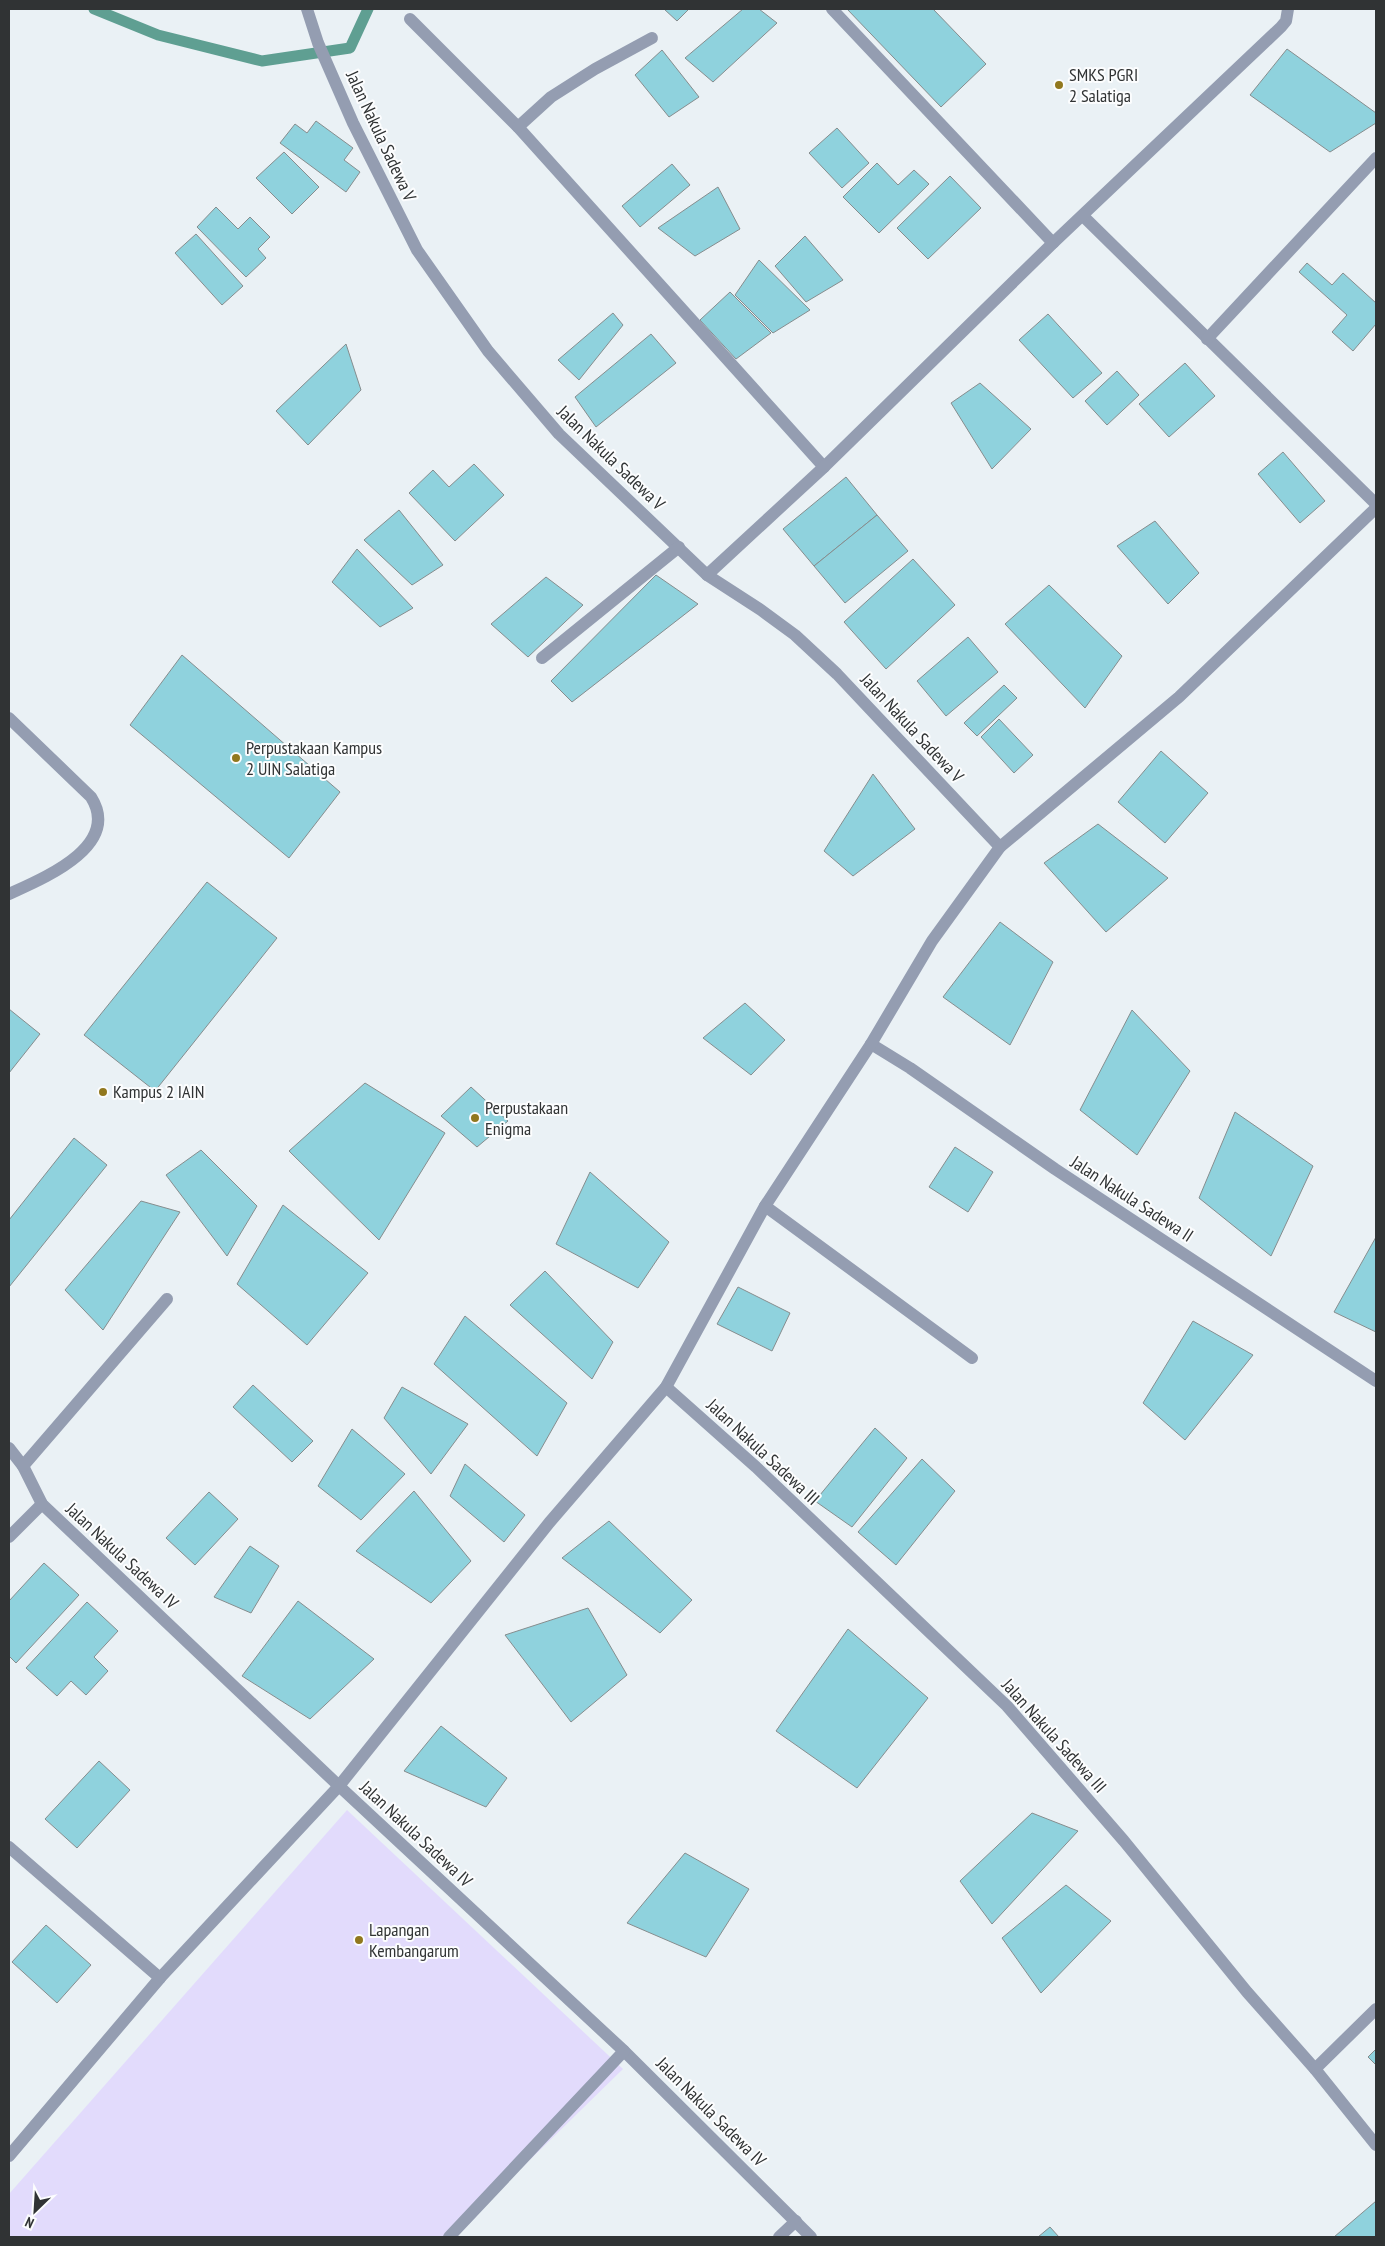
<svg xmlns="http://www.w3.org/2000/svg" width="1385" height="2246" font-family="'PT Sans Narrow',sans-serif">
  <rect width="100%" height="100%" fill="#eaf1f5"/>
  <polygon fill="#e2dbfc" points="347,1810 623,2069 451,2237 9,2237 9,2194"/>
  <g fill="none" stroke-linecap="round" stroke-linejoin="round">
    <polyline stroke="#5f9f92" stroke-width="11" points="94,9 158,35 262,61 350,48 368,9"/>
  </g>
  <g fill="#8fd2dd" stroke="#868d8e">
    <polygon points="664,9 689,9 677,21"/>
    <polygon points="743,9 759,9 777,23 713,82 685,58"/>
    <polygon points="847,9 933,9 986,64 941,107"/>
    <polygon points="1287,49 1376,113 1376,123 1330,152 1250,95"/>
    <polygon points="662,50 699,97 669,117 635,75"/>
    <polygon points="316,121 353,148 344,160 360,172 346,192 280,143 295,124 307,133"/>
    <polygon points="837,128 869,163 842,188 809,153"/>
    <polygon points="284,152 319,187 292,214 256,178"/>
    <polygon points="877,163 898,185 914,170 929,184 879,233 843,197"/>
    <polygon points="672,164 690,185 640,227 622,206"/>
    <polygon points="950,176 981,208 928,259 897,228"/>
    <polygon points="718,187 740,229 695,256 658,228"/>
    <polygon points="216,207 238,229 250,217 270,237 258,249 266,258 246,277 197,227"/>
    <polygon points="196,234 243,286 222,305 175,253"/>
    <polygon points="805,236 843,280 806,302 775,266"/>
    <polygon points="759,260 810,310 773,333 735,295"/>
    <polygon points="1307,263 1332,285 1343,273 1376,303 1376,324 1353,351 1332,332 1347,315 1299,272"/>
    <polygon points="730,292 771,333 736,359 700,320"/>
    <polygon points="613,313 623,325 579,380 558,360"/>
    <polygon points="1048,314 1102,373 1073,398 1019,340"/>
    <polygon points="651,334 676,363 596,427 575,397"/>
    <polygon points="346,344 361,390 308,445 276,411"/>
    <polygon points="1185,363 1215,396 1169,437 1139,404"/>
    <polygon points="1117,371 1139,395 1107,425 1085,401"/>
    <polygon points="980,383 1031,429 992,469 951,403"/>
    <polygon points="1283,452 1325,501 1300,523 1258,474"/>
    <polygon points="474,464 504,495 455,541 409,493 433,470 449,487"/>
    <polygon points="846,477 877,515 814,566 783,529"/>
    <polygon points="399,510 443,565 412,585 364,540"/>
    <polygon points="877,515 908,551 845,603 814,566"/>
    <polygon points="1155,521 1199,573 1168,604 1117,546"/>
    <polygon points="357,549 413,608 380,627 332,582"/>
    <polygon points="913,559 955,605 886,669 844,622"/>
    <polygon points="656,575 698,604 572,702 551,681"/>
    <polygon points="546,577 583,605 528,657 491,624"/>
    <polygon points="1049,585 1122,656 1085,708 1005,624"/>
    <polygon points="968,637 998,672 946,716 917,681"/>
    <polygon points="182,655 340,792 289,858 130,725"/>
    <polygon points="1004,685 1017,698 977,736 964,723"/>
    <polygon points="999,719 1033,755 1014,773 981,737"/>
    <polygon points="1161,751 1208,793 1165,843 1118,802"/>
    <polygon points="873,774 915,829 853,876 824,851"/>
    <polygon points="1098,824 1168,878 1106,932 1044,863"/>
    <polygon points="207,882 277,938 155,1091 84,1035"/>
    <polygon points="1000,922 1053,962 1010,1045 943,997"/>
    <polygon points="745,1003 785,1040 751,1075 703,1038"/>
    <polygon points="9,1009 40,1034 9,1073"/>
    <polygon points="1132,1010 1190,1071 1137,1155 1080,1110"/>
    <polygon points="365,1083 445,1133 379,1240 289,1151"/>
    <polygon points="471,1087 508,1121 477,1147 441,1116"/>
    <polygon points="1235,1112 1313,1166 1271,1256 1199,1198"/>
    <polygon points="74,1138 107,1165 9,1287 9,1220"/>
    <polygon points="955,1147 993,1172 968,1212 929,1187"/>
    <polygon points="201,1150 257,1206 227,1256 166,1175"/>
    <polygon points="590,1172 669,1242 638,1288 556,1244"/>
    <polygon points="141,1201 180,1212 103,1330 65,1290"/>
    <polygon points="283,1205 368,1273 307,1345 237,1284"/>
    <polygon points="1376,1237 1376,1332 1334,1312"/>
    <polygon points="545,1271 613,1342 592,1379 510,1305"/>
    <polygon points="738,1287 790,1313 772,1351 717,1324"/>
    <polygon points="465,1316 567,1403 537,1456 434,1364"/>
    <polygon points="1193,1321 1253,1355 1185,1440 1143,1403"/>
    <polygon points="253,1385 313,1441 292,1462 233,1407"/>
    <polygon points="402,1387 468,1424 431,1474 384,1418"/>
    <polygon points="875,1428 907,1458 852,1527 815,1501"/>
    <polygon points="352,1429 405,1474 361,1520 318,1486"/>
    <polygon points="922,1459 955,1491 896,1565 858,1532"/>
    <polygon points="465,1464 525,1515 504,1542 450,1496"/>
    <polygon points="414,1491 471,1561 431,1603 356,1551"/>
    <polygon points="209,1492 238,1519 195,1565 166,1538"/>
    <polygon points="609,1521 692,1600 660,1633 562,1558"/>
    <polygon points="250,1546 279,1566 251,1613 214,1597"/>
    <polygon points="44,1563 79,1595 16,1663 9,1656 9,1601"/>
    <polygon points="298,1601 374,1659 310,1719 242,1676"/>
    <polygon points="87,1602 118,1631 94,1657 108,1671 86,1695 71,1681 57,1696 26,1668"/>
    <polygon points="588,1608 627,1675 571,1722 505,1635"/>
    <polygon points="848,1629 928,1698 857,1788 776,1731"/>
    <polygon points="441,1726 507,1778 486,1807 404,1771"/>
    <polygon points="99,1761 130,1790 77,1848 45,1819"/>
    <polygon points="1032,1813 1078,1831 992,1924 960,1881"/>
    <polygon points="685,1853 749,1889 706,1957 627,1923"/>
    <polygon points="1066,1885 1111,1921 1041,1993 1002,1938"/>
    <polygon points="46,1925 91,1965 57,2003 12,1962"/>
    <polygon points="1376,2049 1376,2065 1368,2057"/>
    <polygon points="1376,2201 1376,2237 1334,2237"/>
    <polygon points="1050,2227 1059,2237 1038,2237"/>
  </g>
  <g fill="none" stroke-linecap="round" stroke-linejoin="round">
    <path stroke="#949db1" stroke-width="12" d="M9,718L91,797C122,846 44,878 9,894"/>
    <g stroke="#949db1" stroke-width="12">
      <polyline points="307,9 318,43 353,123 417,250 488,351 559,434 707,575 761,610 795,635 837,674 1000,847"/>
      <polyline points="832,9 1053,243"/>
      <polyline points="410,19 518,127 824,467"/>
      <polyline points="518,127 551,97 595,69 652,38"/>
      <polyline points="1083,216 1376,504"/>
      <polyline points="1207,339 1376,158"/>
      <polyline points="707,575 824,467 1053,243 1281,27 1286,21 1288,9"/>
      <polyline points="542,658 679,547"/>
      <polyline points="871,1044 910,1068 1055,1169 1376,1381"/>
      <polyline points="765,1206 972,1358"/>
      <polyline points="666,1387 756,1467 1007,1706 1124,1841 1247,1992 1315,2069 1376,2145"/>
      <polyline points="9,1448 23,1466 42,1504 339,1786 624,2051 811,2237"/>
      <polyline points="23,1466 167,1299"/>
      <polyline points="9,1537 42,1504"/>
      <polyline points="9,1847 160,1978"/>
      <polyline points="1315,2069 1376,2009"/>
      <polyline points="9,2156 160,1978 339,1786 549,1523 666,1387 765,1206 871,1044 932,941 1000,847 1179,697 1376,508"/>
      <polyline points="449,2237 624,2051"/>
      <polyline points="779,2237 796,2221"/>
    </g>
  </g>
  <g fill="#91781e" stroke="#fcfdfe" stroke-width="2">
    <circle cx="1059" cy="85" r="5"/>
    <circle cx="236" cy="758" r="5"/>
    <circle cx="103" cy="1092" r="5"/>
    <circle cx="475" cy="1118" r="5"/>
    <circle cx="359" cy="1940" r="5"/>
  </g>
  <g text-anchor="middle" stroke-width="4" stroke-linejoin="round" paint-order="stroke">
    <g font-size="18" fill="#303334" stroke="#fcfdfe" text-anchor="start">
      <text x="1069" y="81">SMKS PGRI<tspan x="1069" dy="21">2 Salatiga</tspan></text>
      <text x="246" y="754">Perpustakaan Kampus<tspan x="246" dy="21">2 UIN Salatiga</tspan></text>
      <text x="113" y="1098">Kampus 2 IAIN</text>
      <text x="485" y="1114">Perpustakaan<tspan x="485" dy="21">Enigma</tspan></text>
      <text x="369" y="1936">Lapangan<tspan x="369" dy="21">Kembangarum</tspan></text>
    </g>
    <g font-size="18" fill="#303334" stroke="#fcfdfe">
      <text transform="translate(381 136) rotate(65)" y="6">Jalan Nakula Sadewa V</text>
      <text transform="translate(611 458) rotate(44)" y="6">Jalan Nakula Sadewa V</text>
      <text transform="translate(912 728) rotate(47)" y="6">Jalan Nakula Sadewa V</text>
      <text transform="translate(1132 1199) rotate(33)" y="6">Jalan Nakula Sadewa II</text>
      <text transform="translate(763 1452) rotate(43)" y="6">Jalan Nakula Sadewa III</text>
      <text transform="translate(122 1556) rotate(43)" y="6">Jalan Nakula Sadewa IV</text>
      <text transform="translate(1054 1736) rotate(48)" y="6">Jalan Nakula Sadewa III</text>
      <text transform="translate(416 1834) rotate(43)" y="6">Jalan Nakula Sadewa IV</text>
      <text transform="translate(711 2112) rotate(45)" y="6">Jalan Nakula Sadewa IV</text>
    </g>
  </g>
  <rect width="1385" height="2246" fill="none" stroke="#303334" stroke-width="20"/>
  <g transform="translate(35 2211) rotate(205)" stroke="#fcfdfe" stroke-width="4" paint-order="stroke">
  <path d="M0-4L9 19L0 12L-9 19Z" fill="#303334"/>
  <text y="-8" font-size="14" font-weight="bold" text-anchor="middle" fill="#303334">N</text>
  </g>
</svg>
